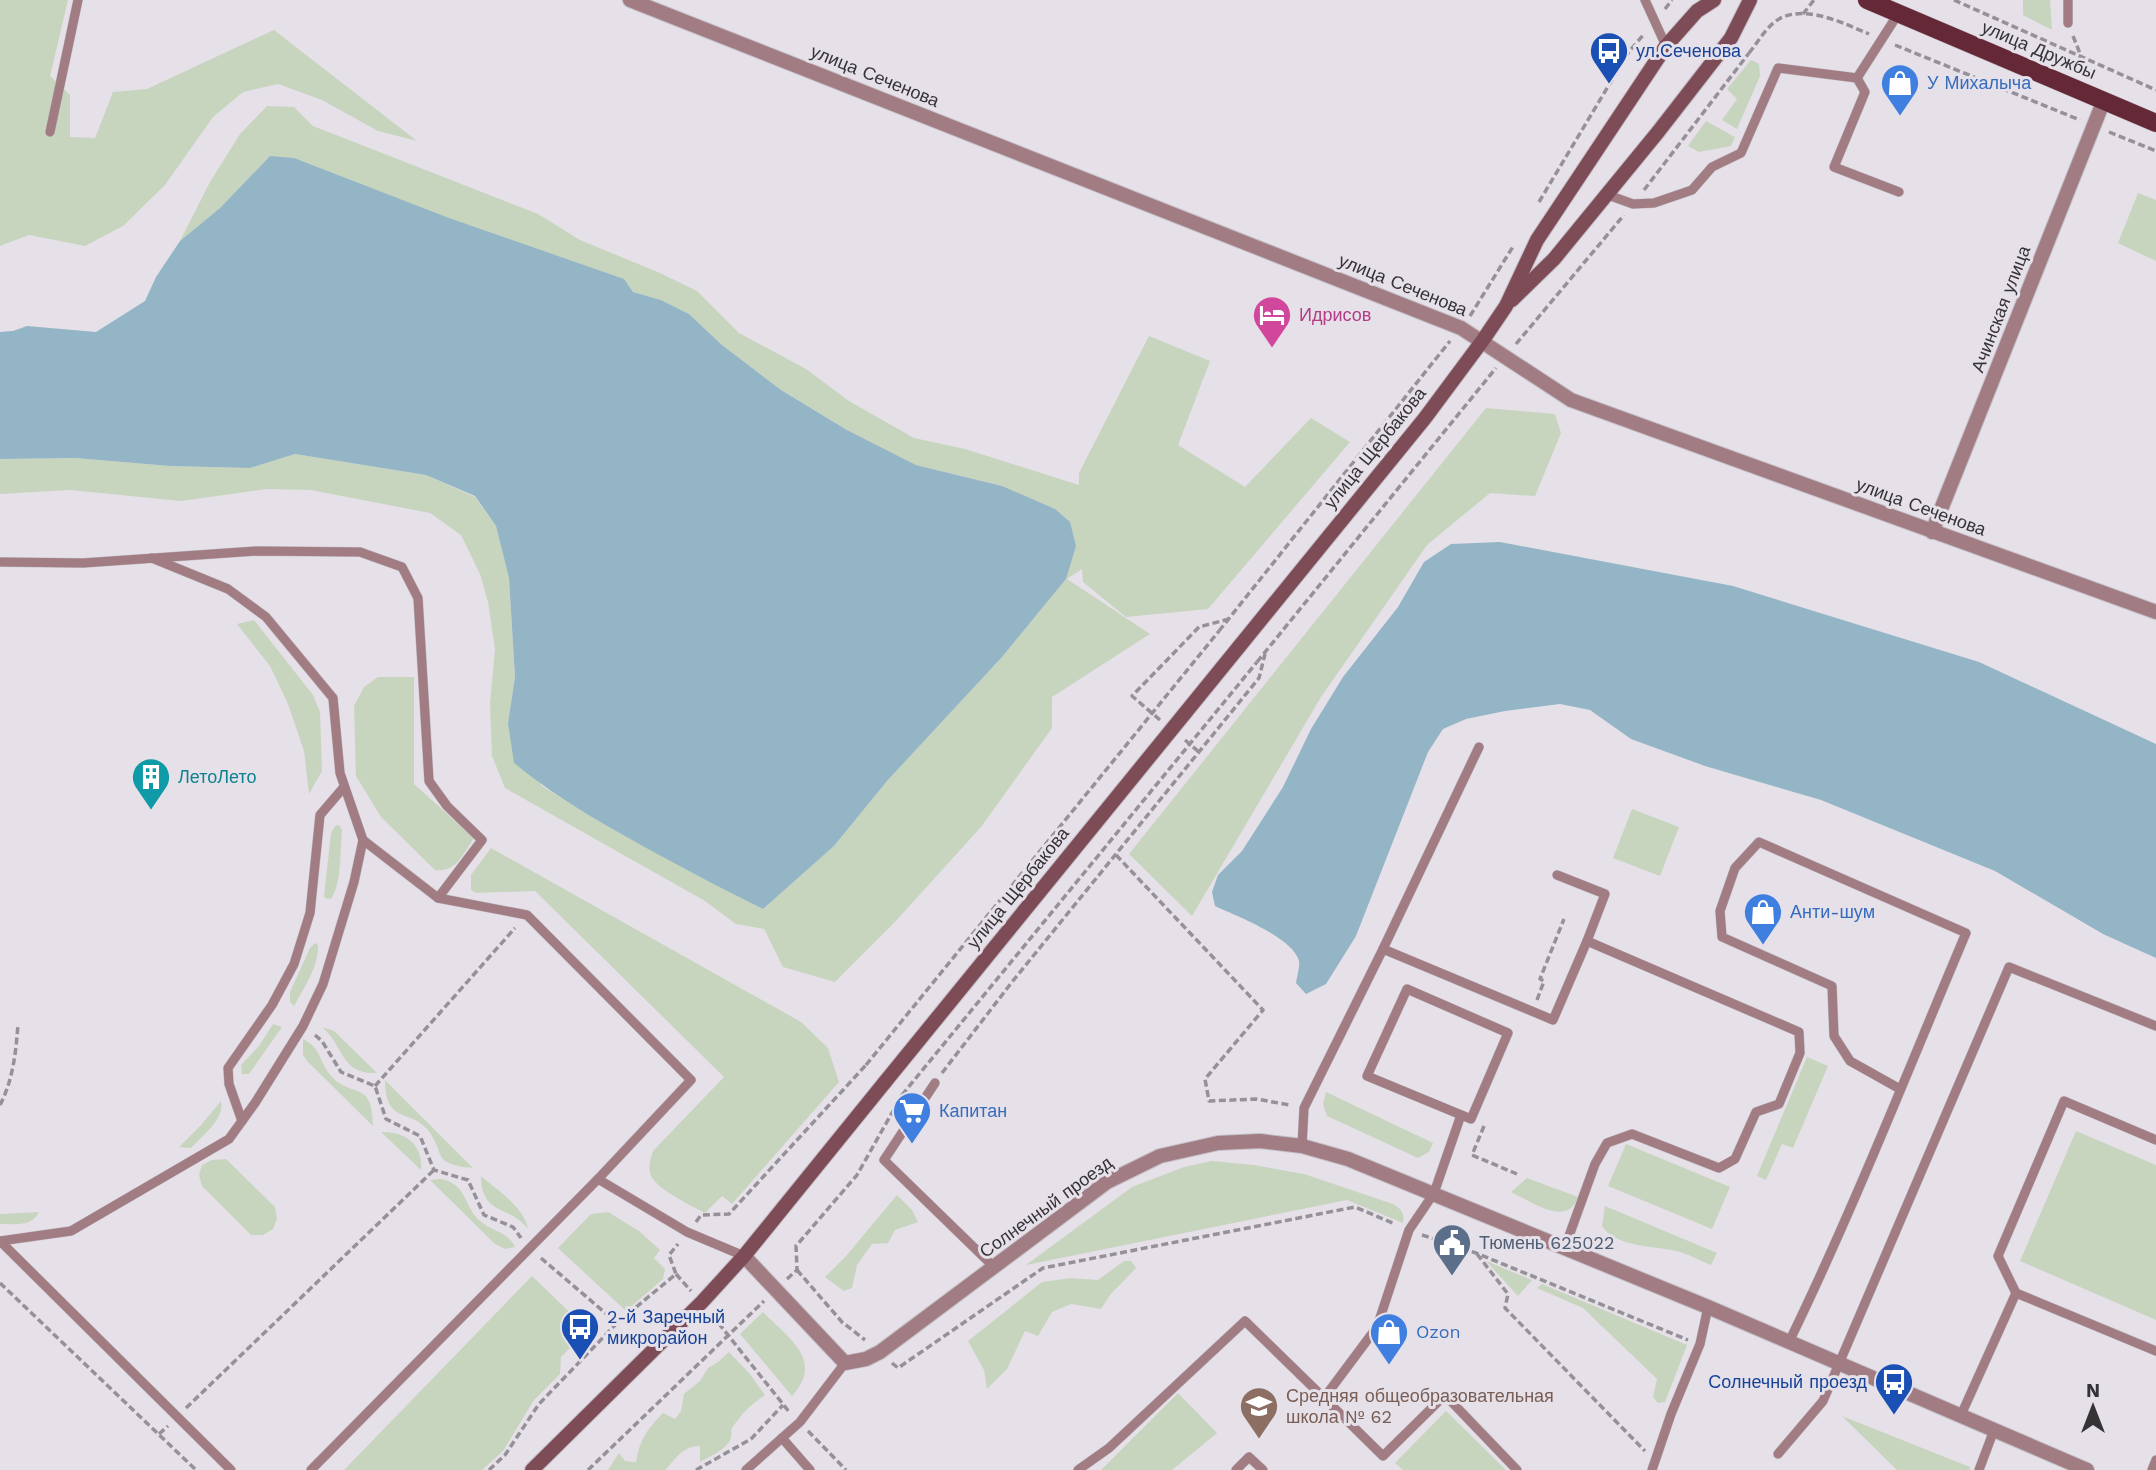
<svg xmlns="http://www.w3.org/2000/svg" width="2156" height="1470" font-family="'Work Sans',sans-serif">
  <rect width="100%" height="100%" fill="#e6e0e9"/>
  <g fill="#c7d5bf">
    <polygon points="0,0 68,0 50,76 70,95 70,137 95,138 113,92 147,89 274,30 417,141 378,131 322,100 278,84 243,92 213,117 165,185 123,226 85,246 29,235 0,246"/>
    <polygon points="2023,0 2050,0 2052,30 2023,15"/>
    <polygon points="1751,60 1759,64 1760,76 1737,129 1722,120 1737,99 1727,89"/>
    <polygon points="267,106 294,107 313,126 538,214 580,240 660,273 697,291 739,333 806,369 849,401 914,438 965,449 1079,485 1079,473 1149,336 1210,361 1178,445 1245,487 1311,418 1350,442 1208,609 1126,617 1083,582 1082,569 1067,579 1150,634 1052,697 1052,728 981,827 893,924 835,982 783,967 764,929 736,924 705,901 505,788 492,756 490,703 495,649 488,602 480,574 461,535 430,513 311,490 267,489 181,501 70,490 0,494 0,459 75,458 170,466 250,468 295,454 426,475 475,497 496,526 509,578 515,677 508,723 542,786 629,838 763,909 834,846 887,781 1002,657 1066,579 1002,486 916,465 847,430 781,390 722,345 689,314 661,300 633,292 623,279 270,156 220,208 180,241 210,182 240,134"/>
    <polygon points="1706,121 1735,137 1731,146 1699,152 1688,146"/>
    <polygon points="2138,193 2156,200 2156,261 2118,243"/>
    <polygon points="1486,408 1555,414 1561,433 1535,496 1490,493 1427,545 1321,697 1192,916 1129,854"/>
    <polygon points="254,620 313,695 320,712 322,771 309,794 304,751 288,704 270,666 237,624"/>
    <path d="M378,677H414V784L474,838C463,854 456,873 435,870L381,817L356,776L354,706L364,687Z"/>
    <polygon points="1632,809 1679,827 1660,876 1613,858"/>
    <path d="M336,825L340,826L342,830C340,851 342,879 332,898L328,899L324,897L331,833Z"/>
    <path d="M491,848L801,1022L828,1048L839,1082L732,1204L722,1196L705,1213C691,1205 654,1189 650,1173C648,1165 651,1158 653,1151L724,1077L535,891L476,893L471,890V875Z"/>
    <path d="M315,943L318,945C319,966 304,988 294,1006L290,1002V992L310,948Z"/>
    <polygon points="273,1024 282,1027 249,1074 242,1074 241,1065 259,1046"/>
    <path d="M322,1027L334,1031L377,1073C340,1075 344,1045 322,1027Z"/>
    <path d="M303,1039C323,1049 318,1062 332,1077C352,1098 373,1080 373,1126L308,1062L303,1055Z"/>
    <polygon points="1807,1057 1828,1066 1793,1148 1782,1144 1766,1180 1757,1176"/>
    <path d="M385,1080L473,1168C429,1164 447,1153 427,1129C410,1109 385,1124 385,1080Z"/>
    <polygon points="1326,1092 1433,1143 1429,1152 1418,1158 1327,1116 1323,1104"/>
    <path d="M221,1101C225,1119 203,1135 191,1148L179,1147L202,1124Z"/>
    <polygon points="2076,1131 2156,1165 2156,1320 2020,1261"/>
    <path d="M381,1132C406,1131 423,1145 421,1170Z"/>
    <polygon points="1626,1144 1730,1187 1712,1229 1608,1186"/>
    <polygon points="226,1159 275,1207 277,1219 273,1229 263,1235 251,1235 202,1186 199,1175 202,1165 212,1160"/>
    <path d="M1212,1161L1254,1165L1304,1174L1393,1204C1401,1209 1405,1213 1403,1223L1347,1200L1026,1265L1132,1187L1184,1167Z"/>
    <path d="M481,1176C497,1190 524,1207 528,1229C510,1205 481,1216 481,1176Z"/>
    <path d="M1527,1178L1578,1197C1567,1228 1532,1202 1511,1192Z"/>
    <path d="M441,1179C468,1185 463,1205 479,1220C491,1232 507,1230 515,1247L505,1249L495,1244L430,1180Z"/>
    <polygon points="897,1195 912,1210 918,1222 895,1230 888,1243 872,1244 857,1265 852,1288 844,1291 825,1277 847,1255"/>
    <path d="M1605,1206L1717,1253L1711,1265C1701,1261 1690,1255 1680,1252C1655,1245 1618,1249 1602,1226Z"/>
    <path d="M39,1212C32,1227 15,1224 0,1224V1214Z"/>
    <polygon points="608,1212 639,1231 660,1250 654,1258 665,1269 663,1279 626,1311 558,1248 591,1214"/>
    <polygon points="1124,1261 1131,1261 1136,1268 1110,1295 1101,1309 1071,1304 1052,1312 1038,1336 1025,1331 1007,1369 987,1389 984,1370 968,1341 1042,1282 1071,1278 1098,1280"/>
    <polygon points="1486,1261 1532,1280 1518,1296"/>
    <polygon points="532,1276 588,1330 561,1357 560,1374 534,1400 503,1451 482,1470 344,1470"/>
    <polygon points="1542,1284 1687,1345 1665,1402 1658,1403 1653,1397 1657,1379 1583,1308 1537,1288"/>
    <path d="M763,1312C788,1338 825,1360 792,1396L740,1334Z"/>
    <path d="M729,1352L749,1373L765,1395C750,1405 740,1415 731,1430C735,1447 712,1455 700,1462V1446C682,1446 677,1458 665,1470H608L619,1453L625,1461L636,1462C639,1440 648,1428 663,1413L675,1419L681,1411L684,1394L700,1381L708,1368L718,1362Z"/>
    <polygon points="1178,1393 1217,1433 1172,1470 1101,1470"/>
    <polygon points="1446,1411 1506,1470 1403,1470 1395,1463"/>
    <polygon points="1842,1416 1970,1467 1970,1470 1897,1470"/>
  </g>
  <g fill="#94b5c5">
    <path d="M270,156L294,158L449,218L624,279L633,292L661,300L689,314L722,345L781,390L847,430L916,465L1002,486L1055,509L1070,522L1076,546L1066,579L1002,657L887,781L834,846L763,909C728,892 695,874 661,856C610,828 559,800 514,763L508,723L515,677L509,578L496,526L475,496L426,475L295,454L250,468L170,466L75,458L0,459V332L13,331L27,326L96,332L145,301L156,277L180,241L220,208Z"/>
    <path d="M1500,542L1733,586L1979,662L2156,744V958L2103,934L1995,871L1821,800L1705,766L1631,739L1590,710L1560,704L1505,711L1466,719L1443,729L1428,752L1356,936L1326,984L1306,994L1296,983C1297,976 1300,967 1299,961C1293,937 1236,916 1215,906L1212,892L1218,875L1242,851L1283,787L1311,729L1343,677L1398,607L1424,562L1451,544Z"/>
  </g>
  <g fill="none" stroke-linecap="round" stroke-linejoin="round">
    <g stroke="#c3bdc5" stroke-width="10">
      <g id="service">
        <polyline points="1645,0 1666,46"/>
        <polyline points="2068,23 2068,0"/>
        <polyline points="1857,78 1865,92 1834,167 1899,192"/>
        <polyline points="1857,78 1898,14"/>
        <polyline points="50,132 78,0"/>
        <polyline points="1608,195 1633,204 1654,203 1692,190 1712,167 1741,153 1778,68 1857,78"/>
        <polyline points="0,562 83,563 257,551 360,552 402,567 418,598 429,781 447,806 482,840 438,898"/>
        <polyline points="1557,875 1605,894 1587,941"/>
        <polyline points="1383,949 1479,747"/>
        <polygon points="1407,989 1508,1033 1471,1119 1367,1076"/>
        <polyline points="935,1083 884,1160 994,1267"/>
        <polyline points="242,1121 229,1084 228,1068 272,1005 294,964 310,913 320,815 344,787"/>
        <polyline points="2156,1140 2064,1101 1998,1256 2016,1293 2156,1351"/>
        <polyline points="1302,1146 1304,1108 1383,949 1553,1020 1587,941 1799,1032 1800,1053 1779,1104 1756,1112 1735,1159 1719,1168 1632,1134 1607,1143 1595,1164 1565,1247"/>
        <polyline points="598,1179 687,1232 744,1256"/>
        <polyline points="0,1241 71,1231 229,1139 255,1103 303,1026 323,984 354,882 363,840 340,773 333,698 266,617 228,589 152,558"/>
        <polyline points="0,1241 231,1470"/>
        <path d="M1789,1342C1854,1208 1908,1070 1966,933L1759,842L1735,868L1720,911L1722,937L1832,986L1834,1036L1850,1061L1900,1089"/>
        <polyline points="1324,1398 1383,1456 1445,1395 1517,1470"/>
        <polyline points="1961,1415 2016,1293"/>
        <polyline points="782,1438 810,1470"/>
        <polyline points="1778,1454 1823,1401 2009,967 2156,1026"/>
        <polyline points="311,1470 598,1179 691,1080 527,915 438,898 363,840"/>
        <polyline points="746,1470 800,1422 845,1363"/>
        <polyline points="1078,1470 1109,1448 1245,1321 1324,1398 1377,1327 1409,1230 1434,1193 1461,1115"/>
        <polyline points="1236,1470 1249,1457 1263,1470"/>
        <polyline points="1652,1470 1671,1414 1700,1344 1708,1307"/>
        <polyline points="1979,1470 1994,1430"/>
        <polyline points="2152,1470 2156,1460"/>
      </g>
    </g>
    <g stroke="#c3bdc5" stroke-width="16">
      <g id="minor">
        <polyline points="630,0 1461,328 1571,400 2156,612"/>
        <polyline points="1932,532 2104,100"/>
      </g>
    </g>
    <g stroke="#c3bdc5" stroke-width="16">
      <polyline id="tertiary" points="744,1256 845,1363 866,1359 880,1352 1107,1182 1160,1156 1218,1143 1260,1141 1302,1146 1348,1159 1708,1307 2087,1470"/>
    </g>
    <g stroke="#c3bdc5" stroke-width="16">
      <g id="secondary">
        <polyline points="1512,300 1554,259 1658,132 1731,38 1750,0"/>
        <polyline points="1238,648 1425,418 1483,340 1506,306 1537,240 1666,46 1697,11 1714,0"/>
        <polyline points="532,1470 702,1302 744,1256 885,1082"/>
      </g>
    </g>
    <g stroke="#c3bdc5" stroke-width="19">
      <polyline id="primary" points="1867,0 2156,123"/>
    </g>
    <g stroke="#969198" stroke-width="3.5" stroke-dasharray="7 3.5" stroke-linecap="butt">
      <polyline points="1954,0 2156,90"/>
      <polyline points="1665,9 1672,0"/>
      <polyline points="1803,14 1814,0"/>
      <polyline points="2073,36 2081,56"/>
      <polyline points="1895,45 2080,120"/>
      <path d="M1749,53C1759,41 1768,23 1783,17C1810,6 1845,24 1869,34"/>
      <polyline points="2109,132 2156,151"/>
      <polyline points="1644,190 1749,53"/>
      <polyline points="1539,202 1628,53 1644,34"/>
      <polyline points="1470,316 1514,245"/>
      <polyline points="1516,344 1624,215"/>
      <polyline points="1219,631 1450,341"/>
      <polyline points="1257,662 1496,368"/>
      <polyline points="1160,720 1132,696 1199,627 1229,619"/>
      <polyline points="1185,740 1199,752"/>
      <polyline points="1116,855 1263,1010 1205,1079 1209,1101 1256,1099 1290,1105"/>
      <polyline points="1537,1000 1544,981 1540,979 1564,919"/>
      <polyline points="315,1035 322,1041 341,1072 375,1086 386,1119 420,1136 434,1170 468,1180 484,1215 513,1227 521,1238"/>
      <polyline points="942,1073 1012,982 1259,678 1265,654"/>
      <polyline points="375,1086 515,928"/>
      <path d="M0,1105C13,1080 16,1052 18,1024"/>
      <polyline points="1484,1126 1472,1155 1517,1174"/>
      <polyline points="696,1222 701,1215 729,1214 866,1065"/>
      <polyline points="1422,1235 1476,1253 1688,1340"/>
      <polyline points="1477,1254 1508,1294 1505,1308 1645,1451"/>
      <polyline points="541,1258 617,1323"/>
      <polyline points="797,1270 842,1322 865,1340"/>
      <polyline points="676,1274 691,1291"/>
      <polyline points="787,1279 797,1270 796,1246 857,1175 902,1095"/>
      <polyline points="0,1283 196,1470"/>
      <polyline points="712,1315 790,1413"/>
      <polyline points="892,1363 898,1368 1043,1268 1355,1207 1395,1224"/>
      <polyline points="186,1408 434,1170"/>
      <polyline points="808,1431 846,1470"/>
      <polyline points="159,1434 168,1426"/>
      <polyline points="489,1470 505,1455 539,1404 617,1323 676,1274 669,1255 678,1244"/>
      <polyline points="588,1470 764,1301"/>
      <polyline points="696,1470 751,1439 783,1405"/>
    </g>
    <use href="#service" stroke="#a17c83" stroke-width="9"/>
    <use href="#minor" stroke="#a17c83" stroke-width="14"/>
    <use href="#tertiary" stroke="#a17c83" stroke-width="14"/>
    <use href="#secondary" stroke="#7e4c56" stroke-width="14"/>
    <use href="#primary" stroke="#642837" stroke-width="18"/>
    <g stroke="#c3bdc5" stroke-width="16" stroke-linecap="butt">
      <polyline id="secondary-bridge" points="885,1082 1238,648"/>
    </g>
    <g stroke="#969198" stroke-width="3.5" stroke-dasharray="7 3.5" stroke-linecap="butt">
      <polyline points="866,1065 1219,631"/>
      <polyline points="902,1095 1257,662"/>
    </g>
    <use href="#secondary-bridge" stroke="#7e4c56" stroke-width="14"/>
  </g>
  <defs>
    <g id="bus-pin" transform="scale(2.0125)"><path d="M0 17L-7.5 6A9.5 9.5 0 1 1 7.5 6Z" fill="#1a4fb4" stroke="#e6e0e9"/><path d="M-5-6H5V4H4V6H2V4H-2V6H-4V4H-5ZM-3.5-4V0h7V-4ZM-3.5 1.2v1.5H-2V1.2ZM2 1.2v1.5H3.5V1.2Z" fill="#fff"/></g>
    <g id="shop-pin" transform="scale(2.0125)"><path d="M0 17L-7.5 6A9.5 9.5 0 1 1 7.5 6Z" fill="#3f7fe0" stroke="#e6e0e9"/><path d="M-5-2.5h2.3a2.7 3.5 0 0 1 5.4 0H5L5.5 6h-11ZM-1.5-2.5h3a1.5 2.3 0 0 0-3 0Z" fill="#fff"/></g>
    <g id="hotel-pin" transform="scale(2.0125)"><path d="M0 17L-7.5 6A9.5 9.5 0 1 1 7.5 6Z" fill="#d1479c" stroke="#e6e0e9"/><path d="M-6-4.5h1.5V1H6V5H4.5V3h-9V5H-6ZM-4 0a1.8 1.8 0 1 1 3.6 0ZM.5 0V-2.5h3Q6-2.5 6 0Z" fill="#fff"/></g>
    <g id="building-pin" transform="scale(2.0125)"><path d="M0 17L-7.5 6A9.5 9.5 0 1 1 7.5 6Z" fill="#0f9aa8" stroke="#e6e0e9"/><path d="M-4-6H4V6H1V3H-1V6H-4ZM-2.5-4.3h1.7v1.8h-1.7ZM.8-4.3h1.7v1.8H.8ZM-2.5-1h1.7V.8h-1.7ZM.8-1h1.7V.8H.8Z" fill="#fff"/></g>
    <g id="supermarket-pin" transform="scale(2.0125)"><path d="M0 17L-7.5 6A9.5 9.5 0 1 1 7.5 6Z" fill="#3f7fe0" stroke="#e6e0e9"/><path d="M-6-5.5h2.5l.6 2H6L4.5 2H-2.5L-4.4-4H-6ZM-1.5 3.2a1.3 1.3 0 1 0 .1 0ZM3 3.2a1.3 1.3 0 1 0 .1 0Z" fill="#fff"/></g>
    <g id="civic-pin" transform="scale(2.0125)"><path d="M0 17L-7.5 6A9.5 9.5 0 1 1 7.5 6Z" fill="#5c6f8a" stroke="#e6e0e9"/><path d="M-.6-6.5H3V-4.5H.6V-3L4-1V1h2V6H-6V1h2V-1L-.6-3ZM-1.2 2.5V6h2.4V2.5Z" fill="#fff"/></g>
    <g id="school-pin" transform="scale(2.0125)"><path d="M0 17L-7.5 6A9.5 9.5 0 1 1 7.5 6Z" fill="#8d6e63" stroke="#e6e0e9"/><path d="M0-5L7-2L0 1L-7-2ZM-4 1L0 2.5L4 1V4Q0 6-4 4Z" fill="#fff"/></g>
  </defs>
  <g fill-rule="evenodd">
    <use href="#bus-pin" x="1609" y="51"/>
    <use href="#shop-pin" x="1900" y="83"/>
    <use href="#hotel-pin" x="1272" y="315"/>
    <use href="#building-pin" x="151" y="777"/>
    <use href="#shop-pin" x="1763" y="912"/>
    <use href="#supermarket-pin" x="912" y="1111"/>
    <use href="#civic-pin" x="1452" y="1243"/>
    <use href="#bus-pin" x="580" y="1327"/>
    <use href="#shop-pin" x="1389" y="1332"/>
    <use href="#bus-pin" x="1894" y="1382"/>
    <use href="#school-pin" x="1259" y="1406"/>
  </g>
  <g text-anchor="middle" stroke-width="6" stroke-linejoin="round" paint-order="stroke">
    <g font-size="18" fill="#363337" stroke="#e6e0e9">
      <text transform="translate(2039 50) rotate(23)" y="6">улица Дружбы</text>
      <text transform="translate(875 76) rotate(22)" y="6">улица Сеченова</text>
      <text transform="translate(1403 285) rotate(22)" y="6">улица Сеченова</text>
      <text transform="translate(2001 309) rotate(-69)" y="6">Ачинская улица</text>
      <text transform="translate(1375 448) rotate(-51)" y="6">улица Щербакова</text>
      <text transform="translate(1921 507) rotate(20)" y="6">улица Сеченова</text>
      <text transform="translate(1018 888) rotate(-51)" y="6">улица Щербакова</text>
      <text transform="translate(1046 1207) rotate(-36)" y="6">Солнечный проезд</text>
    </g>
    <g font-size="18" fill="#164399" stroke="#e6e0e9" text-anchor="start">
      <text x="1636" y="57">ул.Сеченова</text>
      <text x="607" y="1323">2-й Заречный<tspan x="607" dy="21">микрорайон</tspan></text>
      <text x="1867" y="1388" text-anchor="end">Солнечный проезд</text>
    </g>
    <g font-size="18" fill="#366cbe" stroke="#e6e0e9" text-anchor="start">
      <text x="1927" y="89">У Михалыча</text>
      <text x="1790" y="918">Анти-шум</text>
      <text x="939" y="1117">Капитан</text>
      <text x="1416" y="1338">Ozon</text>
    </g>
    <g font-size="18" fill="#b23c85" stroke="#e6e0e9" text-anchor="start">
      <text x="1299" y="321">Идрисов</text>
    </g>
    <g font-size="18" fill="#0d838f" stroke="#e6e0e9" text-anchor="start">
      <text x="178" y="783">ЛетоЛето</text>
    </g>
    <g font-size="18" fill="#4e5e75" stroke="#e6e0e9" text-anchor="start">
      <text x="1479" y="1249">Тюмень 625022</text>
    </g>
    <g font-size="18" fill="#785e54" stroke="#e6e0e9" text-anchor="start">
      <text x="1286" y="1402">Средняя общеобразовательная<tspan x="1286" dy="21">школа № 62</tspan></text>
    </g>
  </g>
  <g transform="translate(2093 1407)" stroke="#e6e0e9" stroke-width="5" paint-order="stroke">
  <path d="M0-5L12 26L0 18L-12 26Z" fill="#363337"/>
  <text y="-10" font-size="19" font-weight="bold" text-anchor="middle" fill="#363337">N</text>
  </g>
</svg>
